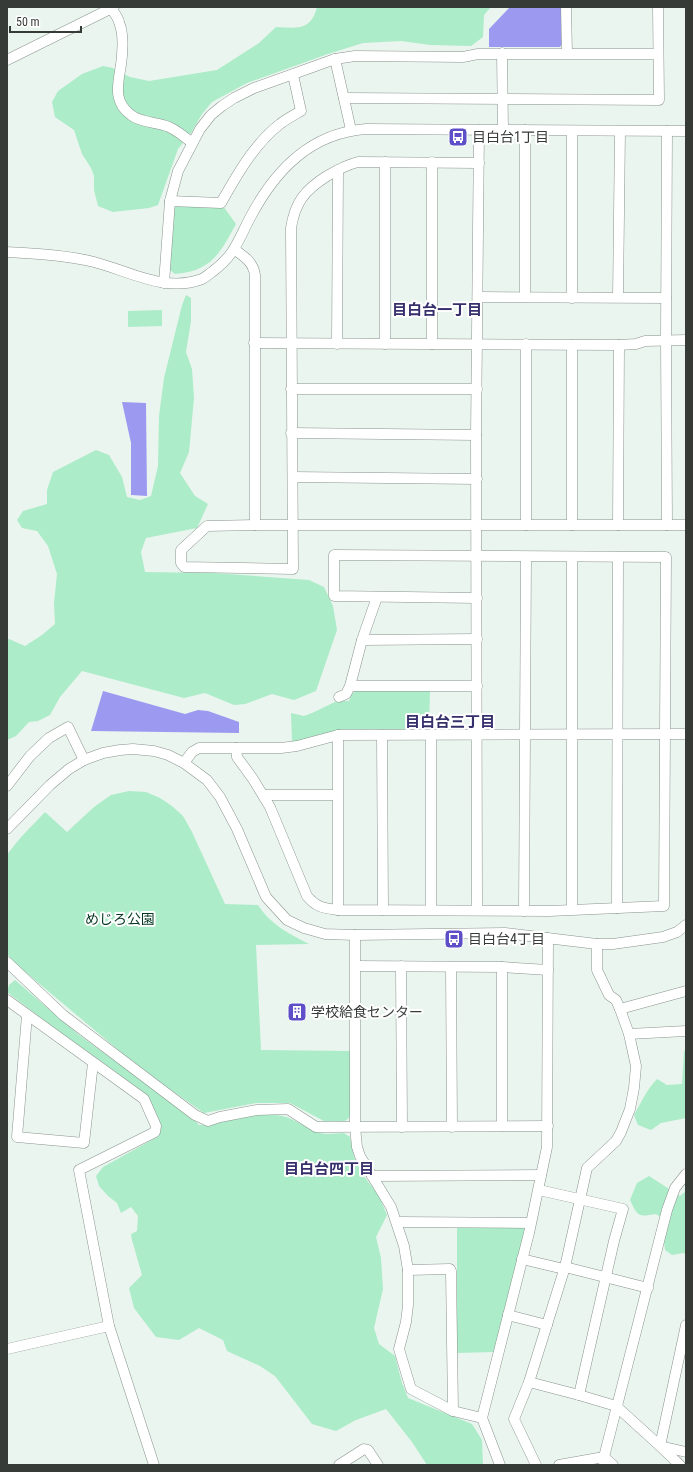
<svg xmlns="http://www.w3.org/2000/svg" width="693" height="1472" font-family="'Roboto Condensed','Noto Sans JP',sans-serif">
  <rect width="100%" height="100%" fill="#eaf5ef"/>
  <g fill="#acecc8">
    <path d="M317,7H491L484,15L483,37L471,46L430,45L401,41L363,43L328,54L247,83L212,102L202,114L191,133L178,149L158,205L149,208L113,212L98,206L94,190V176L91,168L82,154L74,130L55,117L52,102L58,91L82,74L103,66L113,68L130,77L149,81L217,70L259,43L276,27C297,28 311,31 317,7Z"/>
    <path d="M176,206H223L236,224C220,253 212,271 175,274L170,270L173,209Z"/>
    <polygon points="186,295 191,298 191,321 186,352 192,369 194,398 189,452 180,473 195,496 208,504 197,528 146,538 141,552 145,572 214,573 309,580 324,587 333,606 337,630 316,691 294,700 272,694 245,704 234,705 205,693 184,698 82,671 60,697 50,715 38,721 29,722 16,736 7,740 7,640 9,639 25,646 42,635 55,624 54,603 57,574 48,546 37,531 22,528 17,520 23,511 47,504 47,490 53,472 96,450 109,455 122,477 127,497 140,500 151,496 158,466 159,416 164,378 182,305"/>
    <polygon points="162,310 162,326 128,327 128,311"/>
    <polygon points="356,690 430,691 429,729 342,729 314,737 292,742 291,713 304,716 312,713 337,701 349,701 351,695"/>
    <path d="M129,791L146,792L160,798L172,806L183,816L192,832L225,904L258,905C270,924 289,934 309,944L256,945L261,1050L351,1051V1113L349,1118L345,1121H324L290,1103H256L204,1113L141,1069L11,960L7,953V855C18,839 32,826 45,812L67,832L94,807L111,795Z"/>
    <path d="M15,980L79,1035L191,1116L199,1125C213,1125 222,1120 235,1117C248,1115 262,1114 275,1115C292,1116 300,1125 314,1131C323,1136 335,1133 344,1133L350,1137L354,1157L363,1175L379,1196L387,1215L376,1237L381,1258L383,1289L374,1328L379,1344L395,1356L402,1383L408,1398L472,1424L482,1440L483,1465H427L412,1442L386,1409L356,1420L336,1431L312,1424L275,1376L260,1366L227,1351L223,1340L199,1328L179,1340L156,1337L134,1308L129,1288L142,1275L132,1240L131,1234L137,1231L138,1216L131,1207L121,1213L117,1203L108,1196L99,1186L96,1176L103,1167L159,1136L160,1127L136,1089L116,1072L54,1028L7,992L9,985Z"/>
    <path d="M686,1047V1118L661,1123L651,1130L638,1125L634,1115C641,1103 647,1089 657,1079L667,1085L682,1084L684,1052Z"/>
    <path d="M649,1176L680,1196L686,1191V1254L683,1253L672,1255L665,1250L664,1242L666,1221L656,1214C638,1217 638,1217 630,1200L637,1183Z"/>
    <polygon points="457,1225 527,1228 494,1352 457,1353"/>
  </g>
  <g fill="#9b9af0">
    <polygon points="510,7 561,7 562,44 560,47 489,47 489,29"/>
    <polygon points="122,402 146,403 147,496 131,495 131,443"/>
    <polygon points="103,691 185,714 198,710 208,711 239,722 239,733 91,731"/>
  </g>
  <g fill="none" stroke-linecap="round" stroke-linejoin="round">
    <g stroke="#8a948e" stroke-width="11">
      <g id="minor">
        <polyline points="566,7 567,53"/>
        <path d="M111,8C114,13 118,17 119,22C123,32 123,45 122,55C121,77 109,99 131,115C141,123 158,122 169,127C178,131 185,137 192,143"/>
        <polyline points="502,53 503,130"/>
        <polyline points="335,59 351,130"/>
        <polyline points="7,60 114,7"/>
        <polyline points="344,98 659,100 658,7"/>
        <polyline points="432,162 432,344"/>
        <path d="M170,201L221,203C237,175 254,144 280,124C286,119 294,115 301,111L293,75"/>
        <path d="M235,250C245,257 253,262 255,275V525H686"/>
        <path d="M7,252C36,254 66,255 94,262C129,271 166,293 202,279C206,277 209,274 212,272C236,254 238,240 251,216C276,169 311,133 366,129L686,131"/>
        <polyline points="164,283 170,201 178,171 200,129 211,115 222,106 234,98 254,88 335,59 355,56 463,57 478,54 658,54"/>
        <polyline points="478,297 666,298"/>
        <polyline points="525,297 525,130"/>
        <polyline points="618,297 620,131"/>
        <polyline points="572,298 572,131"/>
        <polyline points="254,343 619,345 636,344 645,341 686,340"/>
        <polyline points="337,344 338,170"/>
        <polyline points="385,344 385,162"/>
        <polyline points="291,389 477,389"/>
        <polyline points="291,433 476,435"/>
        <polyline points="293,477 477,479"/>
        <path d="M255,525L207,526L181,550V563L184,567L293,569L291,228C295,202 305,190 327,176C337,170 346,165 358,162L479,163"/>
        <polyline points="526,525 526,344"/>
        <polyline points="572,525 572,345"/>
        <polyline points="618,525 619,345"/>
        <polyline points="667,525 666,340 667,131"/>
        <polyline points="572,557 572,909"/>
        <polyline points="362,640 477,639"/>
        <polyline points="350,686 477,686"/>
        <polyline points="339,697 346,694 350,686 362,640 377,597"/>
        <polyline points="382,735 383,910"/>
        <polyline points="431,735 431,909"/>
        <path d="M236,748L237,757L253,779L270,807L307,896C317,908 324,908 338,910L549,911L664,906L666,557L334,555V596L477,598"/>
        <polyline points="184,763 192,752 199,748 281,748 297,746 338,735 686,734"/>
        <polyline points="7,786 30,756 49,738 68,727 84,760"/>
        <polyline points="264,795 337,795"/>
        <polyline points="7,829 50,785 69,769 84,760 103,753 120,750 133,749 154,751 168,755 184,763 207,780 220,797 237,829 266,897 287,920 304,928 325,934 355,935 505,933 597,944 613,944 663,937 677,932 686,925"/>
        <polyline points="617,908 618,557"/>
        <polyline points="338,910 338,735"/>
        <polyline points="477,910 476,435 479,130"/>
        <polyline points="524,911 526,557"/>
        <polyline points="355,935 355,1127 357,1147 360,1156 391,1207 404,1246 408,1270 408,1305 406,1322 399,1349 411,1389 453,1411 482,1418 529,1233 547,1147 548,938"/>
        <polyline points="7,962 63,1015 195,1115 208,1121 220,1117 257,1110 288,1109 316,1127 548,1126"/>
        <polyline points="356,966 502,967 548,970"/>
        <polyline points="401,966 402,1127"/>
        <polyline points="451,967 452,1127"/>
        <polyline points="7,1000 144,1099 156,1126 155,1132 79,1170 109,1326 154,1465"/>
        <polyline points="620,1009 686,991"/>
        <polyline points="27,1015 17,1137 84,1143 93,1063"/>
        <polyline points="629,1034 686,1031"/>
        <polyline points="502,1126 502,967"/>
        <polyline points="372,1176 541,1175"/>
        <polyline points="539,1190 623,1209 614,1241 579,1395"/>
        <polyline points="397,1222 530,1223"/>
        <polyline points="522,1259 564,1269"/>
        <polyline points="565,1267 648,1288"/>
        <polyline points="408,1270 450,1269 451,1271 453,1411"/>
        <polyline points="508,1315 547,1325"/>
        <polyline points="7,1349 109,1326"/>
        <polyline points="529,1382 579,1395 616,1406 660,1446 686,1452"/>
        <polyline points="482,1418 500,1465"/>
        <polyline points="339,1465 364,1449 368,1450 378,1465"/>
        <polyline points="536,1465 514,1419 529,1382 565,1267 587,1168 616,1141 621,1132 630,1109 634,1088 636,1066 629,1034 620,1009 616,1000 609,995 597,970 597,944"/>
        <polyline points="559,1465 604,1457 604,1463"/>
        <polyline points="613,1465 604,1457 667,1210 675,1188 686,1174"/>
        <polyline points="680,1465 660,1446 686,1325"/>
      </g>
    </g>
    <use href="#minor" stroke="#fff" stroke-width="10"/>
  </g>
  <defs>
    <g id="bus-square" transform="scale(1)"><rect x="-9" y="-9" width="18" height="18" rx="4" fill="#5d4fc7" stroke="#fff"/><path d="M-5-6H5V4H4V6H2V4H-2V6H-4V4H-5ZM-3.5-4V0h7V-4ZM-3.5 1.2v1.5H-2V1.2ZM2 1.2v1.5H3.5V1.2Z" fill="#fff"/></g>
    <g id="building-square" transform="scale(1)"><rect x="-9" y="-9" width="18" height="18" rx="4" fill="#5d4fc7" stroke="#fff"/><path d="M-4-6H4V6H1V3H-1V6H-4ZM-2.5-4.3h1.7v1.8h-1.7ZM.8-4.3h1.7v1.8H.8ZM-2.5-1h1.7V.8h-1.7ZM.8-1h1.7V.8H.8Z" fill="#fff"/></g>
  </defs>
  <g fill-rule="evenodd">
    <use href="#bus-square" x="458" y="137"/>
    <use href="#bus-square" x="454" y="939"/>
    <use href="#building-square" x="297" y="1012"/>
  </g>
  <g text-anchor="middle" stroke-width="4" stroke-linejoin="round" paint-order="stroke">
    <g font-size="14" fill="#373b38" stroke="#fff" text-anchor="start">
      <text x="472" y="142">目白台1丁目</text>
      <text x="468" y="944">目白台4丁目</text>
      <text x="311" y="1017">学校給食センター</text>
    </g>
    <g font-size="14" fill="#063621" stroke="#fff">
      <text x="120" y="924">めじろ公園</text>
    </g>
    <g font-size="15" font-weight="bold" fill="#35306c" stroke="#fff">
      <text x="437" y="315">目白台一丁目</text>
      <text x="450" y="727">目白台三丁目</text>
      <text x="329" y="1174">目白台四丁目</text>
    </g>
  </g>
  <rect width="693" height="1472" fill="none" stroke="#373b38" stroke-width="16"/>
  <path d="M10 26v6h71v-6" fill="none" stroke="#373b38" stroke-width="2"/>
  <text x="16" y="26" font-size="12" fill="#373b38" stroke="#ffffff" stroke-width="3" paint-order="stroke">50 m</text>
</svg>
